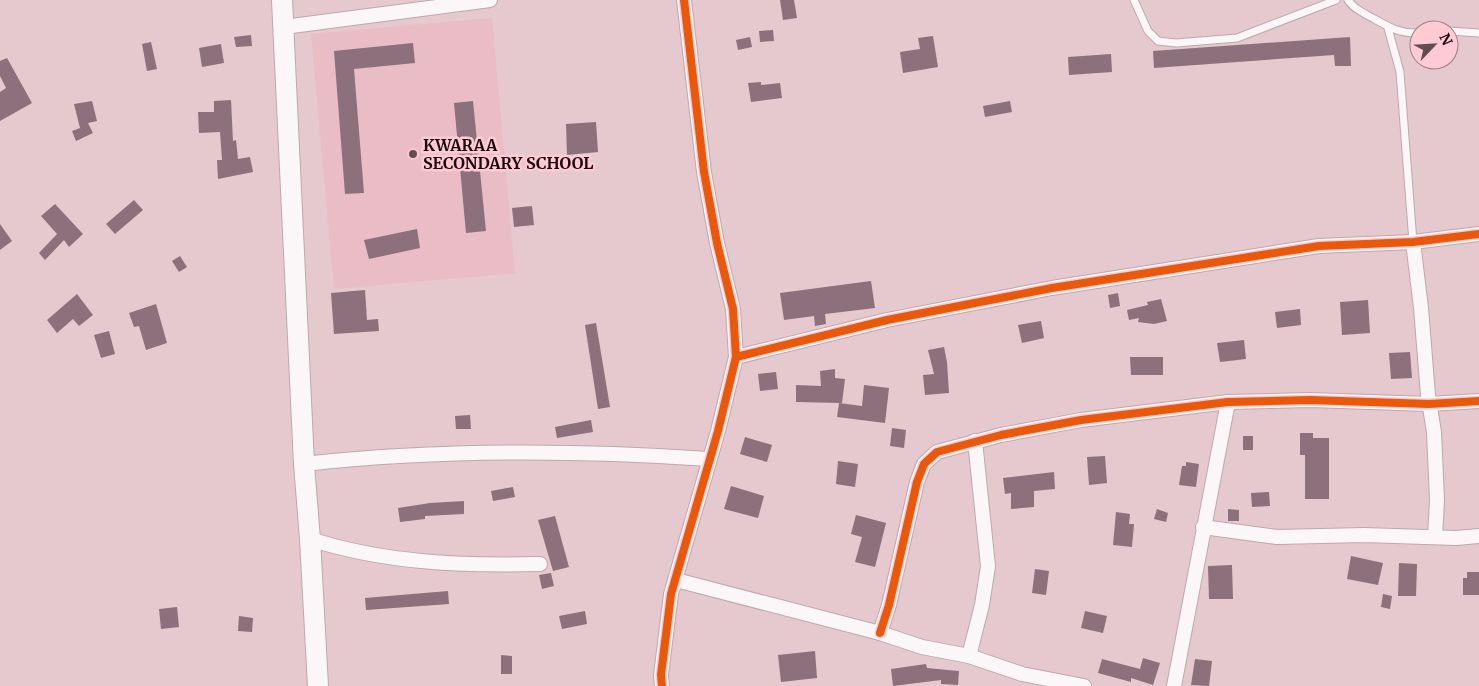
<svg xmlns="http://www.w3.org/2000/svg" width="1479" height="686" font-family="Merriweather,serif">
  <rect width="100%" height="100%" fill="#e5c9ce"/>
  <polygon fill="#eabcc5" points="492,18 515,273 334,289 311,34"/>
  <g fill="#8c707c">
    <polygon points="780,0 794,0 797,18 783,20"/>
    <polygon points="773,30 774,41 760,42 759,31"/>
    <polygon points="251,35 252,46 236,47 234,37"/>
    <polygon points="933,36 938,67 903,73 900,52 920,49 918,38"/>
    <polygon points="750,37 752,47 738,50 736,40"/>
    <polygon points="1350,37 1351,66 1335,66 1334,55 1154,68 1153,51"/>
    <polygon points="151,42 157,69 147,71 142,44"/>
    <polygon points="413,43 415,63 354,69 364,193 345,194 334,51"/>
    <polygon points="221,44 224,63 202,67 199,48"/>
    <polygon points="1111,54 1112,72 1069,75 1068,57"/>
    <polygon points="7,58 32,103 0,121 0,92 6,88 0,76 0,61"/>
    <polygon points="761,82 761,85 780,83 782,98 751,102 748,83"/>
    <polygon points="231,100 233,141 236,140 238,159 250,157 253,172 218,179 217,160 222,160 220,132 199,133 198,112 214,112 214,101"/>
    <polygon points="92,101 97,121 88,123 93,133 76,141 72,131 80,128 74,104"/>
    <polygon points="473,101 486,231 466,233 454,103"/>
    <polygon points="1010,101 1012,112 985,117 983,106"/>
    <polygon points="596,122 598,152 567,155 566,124"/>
    <polygon points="134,200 143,210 115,234 106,224"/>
    <polygon points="55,204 83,234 69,247 64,240 45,260 39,253 57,234 41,216"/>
    <polygon points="532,206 534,225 514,227 512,208"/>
    <polygon points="0,224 12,241 0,250"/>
    <polygon points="417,229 420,248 369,259 364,240"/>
    <polygon points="180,256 187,267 179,272 172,261"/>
    <polygon points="871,281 875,308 825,314 826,324 815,326 814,316 784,320 780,293"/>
    <polygon points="365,290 367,320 378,319 379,331 334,334 331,293"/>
    <polygon points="1118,293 1120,306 1110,308 1108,295"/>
    <polygon points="77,294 93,315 79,326 73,319 57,333 47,320"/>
    <polygon points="1161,299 1167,321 1154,324 1138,322 1139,318 1129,320 1127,310 1148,305 1147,302"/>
    <polygon points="1368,300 1370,333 1342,335 1340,302"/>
    <polygon points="156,304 167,343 146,350 139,326 134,327 129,313"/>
    <polygon points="1300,309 1301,325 1277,328 1275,312"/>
    <polygon points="1041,321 1044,338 1022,343 1018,325"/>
    <polygon points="596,323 610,407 598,409 585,325"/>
    <polygon points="109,331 115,354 101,358 94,335"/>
    <polygon points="1244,340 1246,359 1220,362 1217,343"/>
    <polygon points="944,347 947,362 949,393 925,395 923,375 934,374 928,350"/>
    <polygon points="1410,352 1412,378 1391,379 1389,353"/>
    <polygon points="1130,357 1163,357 1163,375 1131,375"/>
    <polygon points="835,369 835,378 845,379 842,403 796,402 796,385 821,386 820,371"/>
    <polygon points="776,372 778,389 760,391 758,374"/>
    <polygon points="864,385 889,388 885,423 837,417 839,403 862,406"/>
    <polygon points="470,415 471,429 456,429 455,416"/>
    <polygon points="591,420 593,432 557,438 555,427"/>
    <polygon points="892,428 906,430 904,448 890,446"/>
    <polygon points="1300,433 1313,433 1313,438 1329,438 1329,499 1305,499 1305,455 1300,455"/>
    <rect x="1243" y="436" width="10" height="14"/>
    <polygon points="745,437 772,445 767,462 740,454"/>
    <polygon points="1105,456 1107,483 1089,485 1087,457"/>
    <polygon points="838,461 858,464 855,487 836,484"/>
    <polygon points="1186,462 1199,464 1196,487 1179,485 1182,466 1186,466"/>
    <polygon points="1054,472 1055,489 1034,491 1034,507 1011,509 1011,493 1005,494 1003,478"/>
    <polygon points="731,486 764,496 758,518 724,509"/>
    <polygon points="513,487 515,497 493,501 491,491"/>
    <polygon points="1269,492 1270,506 1252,507 1251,493"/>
    <polygon points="464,501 464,514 425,516 425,519 400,522 398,508 430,503"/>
    <polygon points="1157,509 1168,513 1166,522 1154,519"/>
    <polygon points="1228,509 1239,510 1239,521 1228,521"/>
    <polygon points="1116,512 1130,514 1129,524 1134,524 1132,547 1113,545"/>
    <polygon points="856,515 886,523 875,567 855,562 862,537 851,534"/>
    <polygon points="555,516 569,567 553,571 538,520"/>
    <polygon points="1351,556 1383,563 1378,585 1347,579"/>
    <polygon points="1399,563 1417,564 1416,596 1398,596"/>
    <polygon points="1232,565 1233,599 1209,599 1208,566"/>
    <polygon points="1035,569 1049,571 1046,595 1032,593"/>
    <polygon points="1467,572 1479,572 1479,595 1463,595 1463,578 1467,578"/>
    <polygon points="551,573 554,586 542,589 539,575"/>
    <polygon points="448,591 449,604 366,610 365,598"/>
    <polygon points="1383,594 1392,596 1390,609 1381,607"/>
    <polygon points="177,607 179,627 161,629 159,609"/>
    <polygon points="585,611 587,624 562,629 559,616"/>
    <polygon points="1085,611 1107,616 1103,633 1081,628"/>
    <polygon points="239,616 253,618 252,632 238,631"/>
    <polygon points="815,651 817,678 781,682 778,655"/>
    <polygon points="501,655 512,656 512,674 501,674"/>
    <polygon points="1143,658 1160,663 1153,685 1131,678 1131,682 1098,673 1102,659 1140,669"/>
    <polygon points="1195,659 1212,661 1209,686 1191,685"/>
    <polygon points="926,664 927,668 959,671 958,685 941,684 941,680 893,686 891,669"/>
  </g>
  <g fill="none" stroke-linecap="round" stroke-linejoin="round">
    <g stroke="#bea8ac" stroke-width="9">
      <g id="lane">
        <polyline points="1134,0 1148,31 1158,41 1176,43 1237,38 1336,0"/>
        <path d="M1348,0C1353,8 1359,10 1367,15C1386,25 1397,34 1419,33"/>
        <polyline points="1388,28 1400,72 1413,242"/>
        <polyline points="1449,31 1479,33"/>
      </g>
    </g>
    <g stroke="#bea8ac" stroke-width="16">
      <g id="street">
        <polyline points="284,27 490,0"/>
        <polyline points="1413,242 1421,308 1428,395 1434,432 1437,500 1435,537"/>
        <polyline points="736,357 887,320 1052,288 1319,246 1413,242 1479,234"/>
        <path d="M304,464C438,449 574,450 709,459"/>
        <polyline points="1203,527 1277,537 1364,535 1456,538 1479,536"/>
        <path d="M310,539C384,563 463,566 540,564"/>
        <polyline points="676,580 880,633 922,647 969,656 1022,674 1084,686"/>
        <polyline points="880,633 889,605 917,482 924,464 937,452 1001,435 1081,420 1228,402 1310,400 1429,404 1479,401"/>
        <polyline points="969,656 982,605 988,566 975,441"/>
        <polyline points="662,686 661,675 671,594 718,431 736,357 733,309 717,243 704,172 684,0"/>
        <polyline points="1174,686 1228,402"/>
      </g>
    </g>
    <g stroke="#bea8ac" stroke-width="22">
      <polyline id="secondary" points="282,0 304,464 310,539 318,686"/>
    </g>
    <use href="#lane" stroke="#fbf7f8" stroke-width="7"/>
    <use href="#street" stroke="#fbf7f8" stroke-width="14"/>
    <use href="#secondary" stroke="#fbf7f8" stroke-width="20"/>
    <g stroke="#fecad3" stroke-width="11">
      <g id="cycleway">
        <polyline points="736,357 887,320 1052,288 1319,246 1413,242 1479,234"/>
        <polyline points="880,633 889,605 917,482 924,464 937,452 1001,435 1081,420 1228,402 1310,400 1429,404 1479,401"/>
        <polyline points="662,686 661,675 671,594 718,431 736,357 733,309 717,243 704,172 684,0"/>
      </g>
    </g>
    <use href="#cycleway" stroke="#e8590c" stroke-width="8"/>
  </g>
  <circle fill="#624d51" stroke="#fecad3" stroke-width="2" cx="413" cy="154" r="5"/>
  <g text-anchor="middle" stroke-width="5" stroke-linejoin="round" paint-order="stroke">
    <g font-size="16" font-weight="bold" fill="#1b0a0e" stroke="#fecad3" text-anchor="start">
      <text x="423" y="151">KWARAA<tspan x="423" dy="18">SECONDARY SCHOOL</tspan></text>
    </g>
  </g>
  <g transform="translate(1434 45) rotate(65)"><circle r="24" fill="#fecad3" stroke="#a37d84"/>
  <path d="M0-4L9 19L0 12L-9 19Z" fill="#624d51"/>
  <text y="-8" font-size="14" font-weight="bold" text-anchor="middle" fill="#1b0a0e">N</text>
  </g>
</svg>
